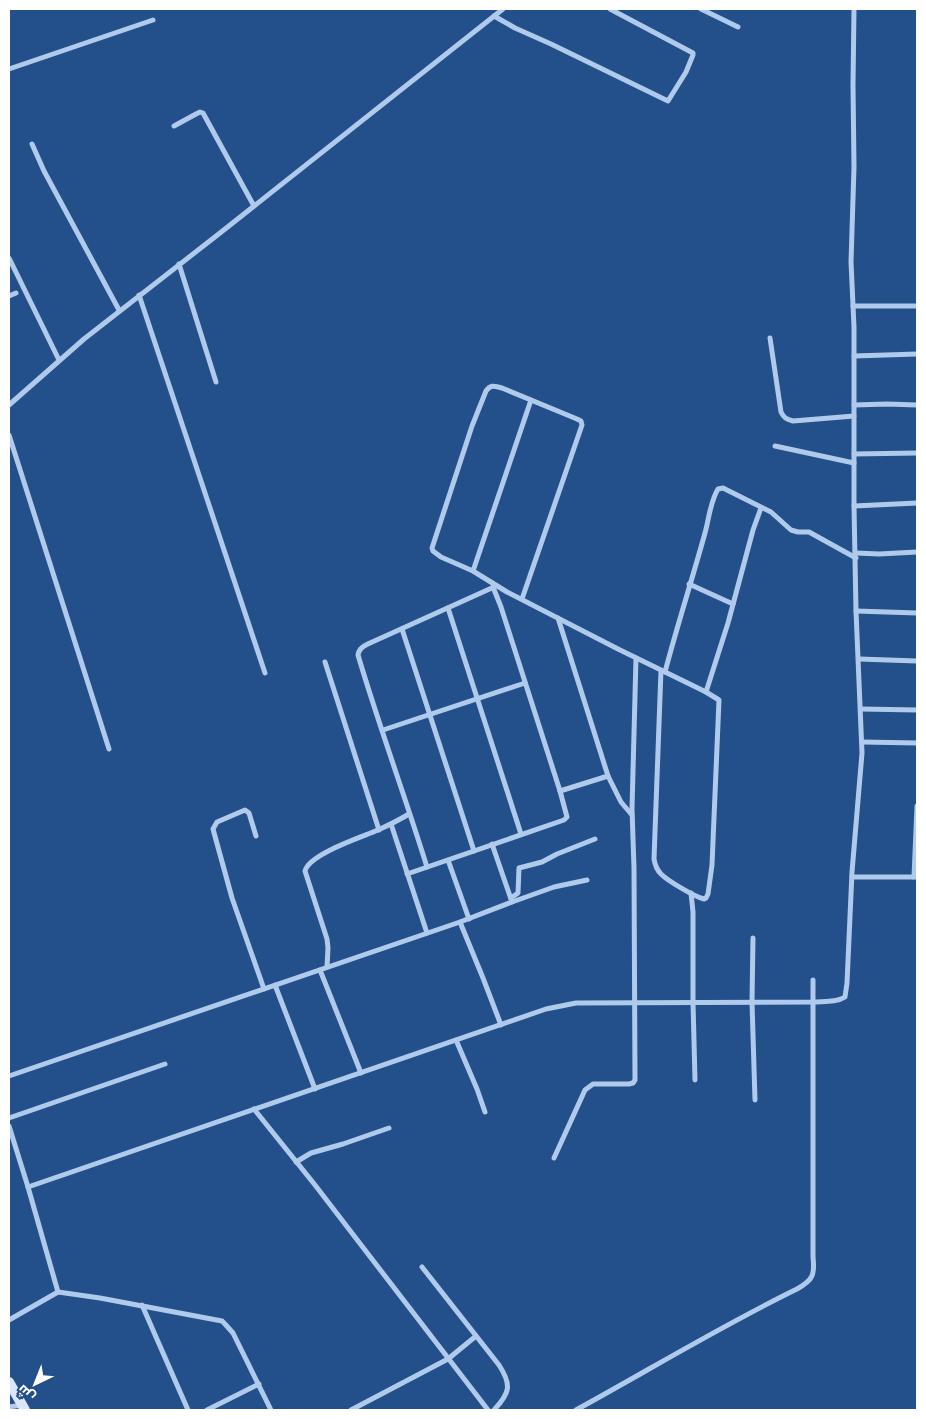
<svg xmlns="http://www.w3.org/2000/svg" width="926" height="1419" font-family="Ubuntu,Cairo,sans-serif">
  <rect width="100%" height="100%" fill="#234f8b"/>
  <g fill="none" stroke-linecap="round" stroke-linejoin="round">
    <g stroke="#b0caeb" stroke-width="5">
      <polyline points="701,9 738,27"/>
      <polyline points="494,16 515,28 551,44 668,101 686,72 693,55 693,53 610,9"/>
      <polyline points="9,69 153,20"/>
      <polyline points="174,126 196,114 200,112 203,113 254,206"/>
      <polyline points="32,144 44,171 119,310"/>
      <polyline points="9,258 59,360"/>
      <polyline points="179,264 216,382"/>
      <polyline points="139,295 265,673"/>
      <polyline points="9,296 16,293"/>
      <polyline points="853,306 917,306"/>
      <path d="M770,338L781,412C784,418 786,419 793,421L854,416"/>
      <polyline points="854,356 917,354"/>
      <polyline points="9,405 84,339 220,233 503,9"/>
      <polyline points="854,405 887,404 917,405"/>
      <polyline points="9,435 109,749"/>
      <polyline points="775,446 854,463"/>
      <polyline points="854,454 917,453"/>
      <polyline points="854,506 917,503"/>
      <polyline points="856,553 879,554 917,552"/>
      <polyline points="473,571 531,400"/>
      <polyline points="689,584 733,604"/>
      <path d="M522,599L582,425L581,421L577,419L502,388C494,386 491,384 486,391L472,426L432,548L433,551L441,557L473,571L507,592L618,649L706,692L719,700L712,865L708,894L706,898L704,899C695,897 668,881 661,874C657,870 655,865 654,859L661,670"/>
      <polyline points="448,608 521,834"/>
      <polyline points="856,611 917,613"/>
      <polyline points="558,618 608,776 560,791"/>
      <polyline points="402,629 474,851"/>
      <polyline points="859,659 917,661"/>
      <polyline points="325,662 379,830"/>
      <path d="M665,672C677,626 692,580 705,533C709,519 710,502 718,489L723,488L771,512L791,530L798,532H809L856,558"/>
      <polyline points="706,692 728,623 753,530 761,508"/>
      <polyline points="861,709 917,710"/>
      <polyline points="383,730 525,683"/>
      <polyline points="862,742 917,743"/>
      <polyline points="608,776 621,802 632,815"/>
      <polyline points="391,824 427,933"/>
      <polyline points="256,836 249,813 245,810 217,822 213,829 232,898 264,989"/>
      <polyline points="448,860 469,919"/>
      <path d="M427,867C405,796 379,726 358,655C359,648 364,646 370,643L494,587"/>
      <polyline points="407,874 564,820 567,817 560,791 501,607 493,587"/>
      <polyline points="852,877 917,877"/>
      <polyline points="914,877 917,806"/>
      <polyline points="691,893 693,912 693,1002 695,1080"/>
      <polyline points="511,898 518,893 519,868 542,862 557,854 595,839"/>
      <polyline points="512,902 554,887 587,880"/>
      <polyline points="460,922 483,978 501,1025"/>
      <polyline points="753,938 752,1002 755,1100"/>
      <path d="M327,967L328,948L327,939L305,871C309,854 362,837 378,830C389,825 399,820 409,814"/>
      <polyline points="320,970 361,1073"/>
      <polyline points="275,985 315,1089"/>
      <polyline points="456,1040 477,1089 485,1112"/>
      <polyline points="9,1076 460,922 512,902 492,844"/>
      <polyline points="254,1109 315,1185 488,1410"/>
      <polyline points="9,1118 165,1064"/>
      <polyline points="9,1126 28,1187 58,1292 9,1320"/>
      <polyline points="554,1158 585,1090 593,1084 629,1084 633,1083 635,1080 634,868 632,809 636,658"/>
      <polyline points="296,1162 311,1153 343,1144 389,1128"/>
      <path d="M28,1187L546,1009L576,1003L813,1002C823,1001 836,1003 845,997L847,983L852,872L862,753L856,611L854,506V327L851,262L854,167L853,85L854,9"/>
      <path d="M422,1267L499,1365C512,1385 510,1393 494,1410"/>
      <polyline points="58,1292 100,1298 222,1321 225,1324 233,1333 271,1410"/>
      <polyline points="142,1305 188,1410"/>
      <polyline points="9,1407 22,1405"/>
      <polyline points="207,1410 259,1384"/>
      <polyline points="351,1410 448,1359 476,1336"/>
      <path d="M576,1410C649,1370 721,1326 797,1289C813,1280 815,1275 813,1257V980"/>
    </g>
    <polyline stroke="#dbe7f8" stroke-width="10" points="9,1382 25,1410"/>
  </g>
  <rect width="926" height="1419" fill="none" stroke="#ffffff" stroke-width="20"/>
  <g transform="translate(35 1384) rotate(223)" stroke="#234f8b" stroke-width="4" paint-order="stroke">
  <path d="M0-4L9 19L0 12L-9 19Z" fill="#ffffff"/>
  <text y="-8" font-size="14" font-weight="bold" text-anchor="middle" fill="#ffffff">ش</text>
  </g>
</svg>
